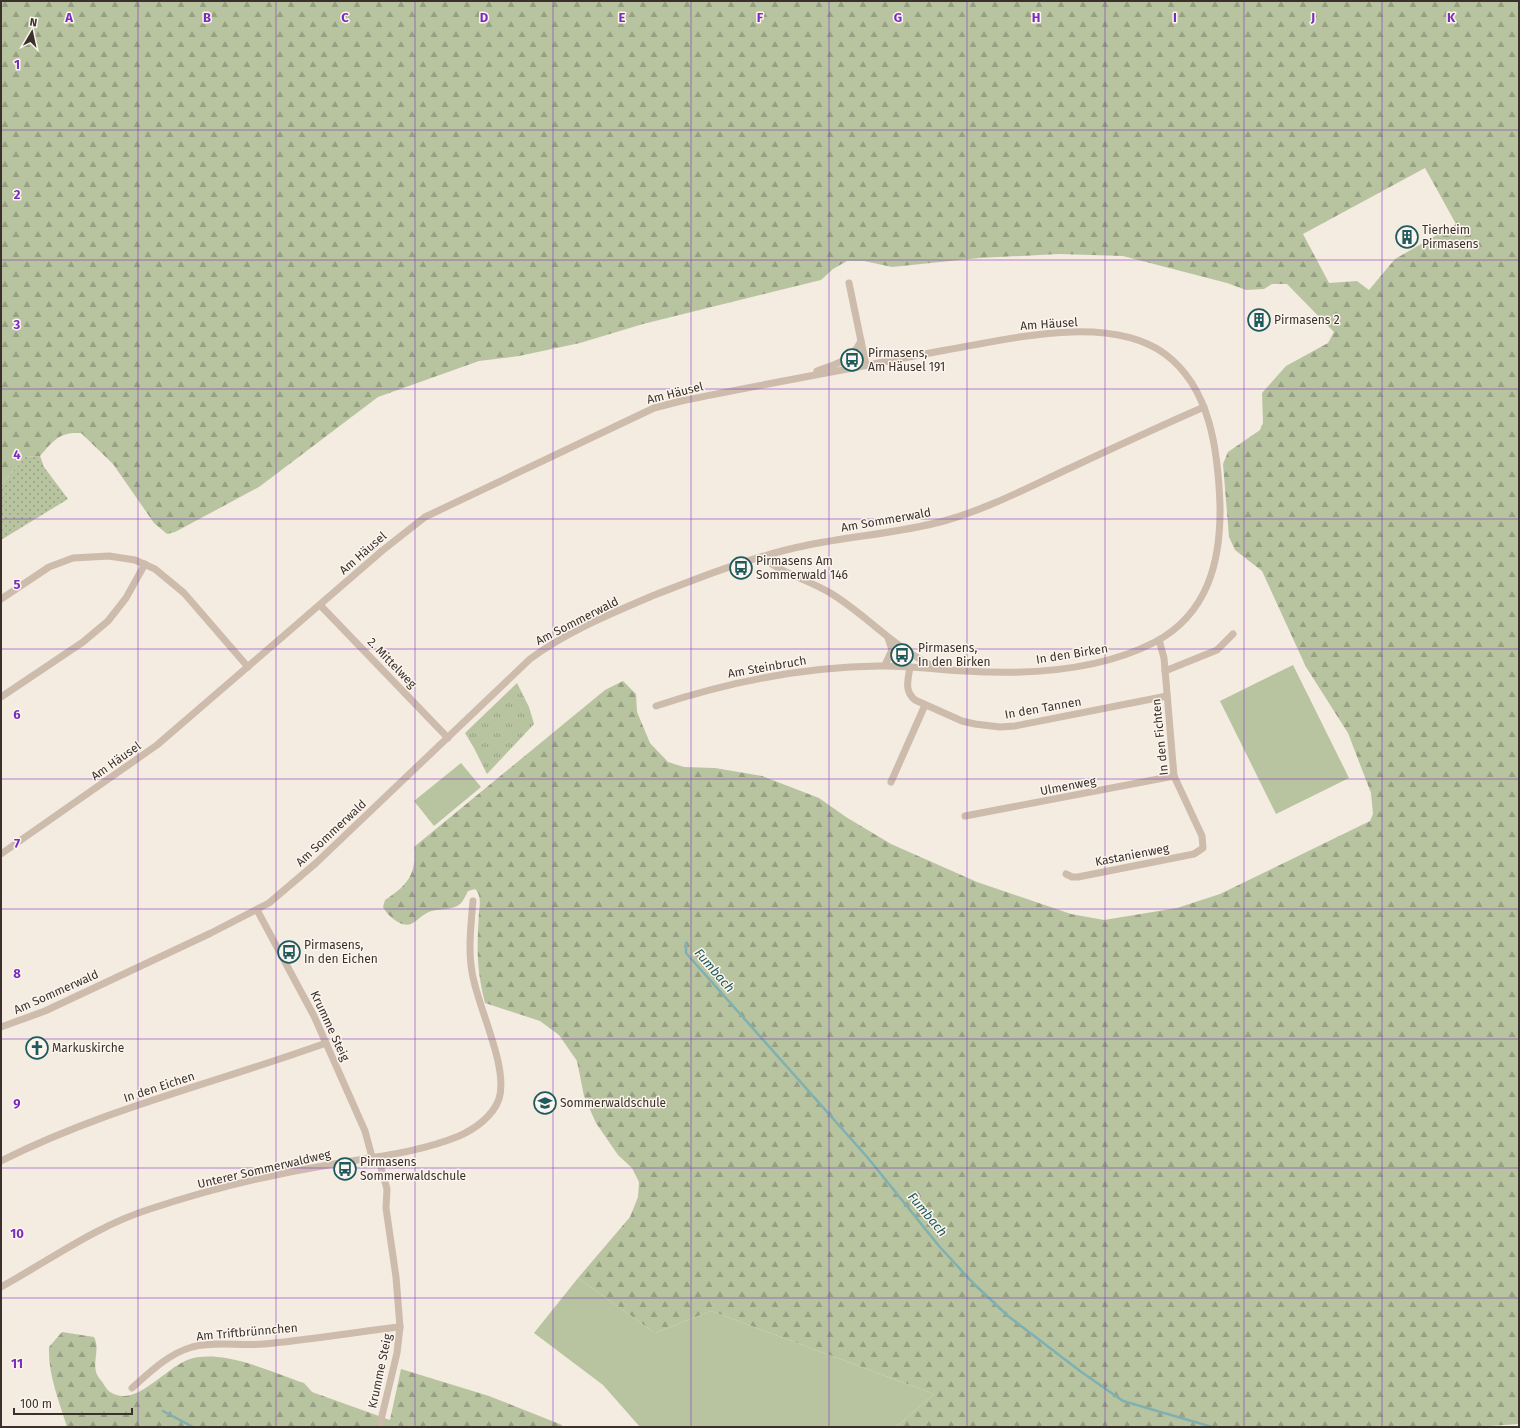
<svg xmlns="http://www.w3.org/2000/svg" width="1520" height="1428" font-family="'Fira Sans',sans-serif">
  <defs>
    <pattern id="grass-dots" width="8" height="8" patternUnits="userSpaceOnUse"><rect width="8" height="8" fill="#b8c4a0"/><path d="M2 2h.1M6 6h.1" fill="none" stroke="#97a083" stroke-width="1.8" stroke-linecap="round"/></pattern>
    <pattern id="forest-firs" width="22" height="20" patternUnits="userSpaceOnUse"><rect width="22" height="20" fill="#b8c4a0"/><path d="M5 1l3.5 6h-7zM16 11l3.5 6h-7z" fill="#97a083"/></pattern>
    <pattern id="park-tufts" width="24" height="20" patternUnits="userSpaceOnUse"><rect width="24" height="20" fill="#b8c4a0"/><path d="M3 7l-1-3M5 7V3M7 7l1-3M15 17l-1-3M17 17v-4M19 17l1-3" fill="none" stroke="#97a083"/></pattern>
  </defs>
  <rect width="100%" height="100%" fill="#f4ebe1"/>
  <polygon fill="url(#grass-dots)" points="40,456 44,467 68,499 1,540 1,485 25,457"/>
  <g fill="url(#forest-firs)" fill-rule="evenodd">
    <path d="M1,1H1519V1424L1475,1427H896L934,1394L711,1311L655,1333L578,1278L630,1217L638,1197L639,1182L632,1168L618,1155L596,1123L584,1096L577,1061L559,1035L540,1021L485,1003C476,967 477,948 479,912C480,904 481,894 475,889L468,891C466,895 464,899 462,902C455,911 439,908 429,912C422,915 417,921 411,924C401,928 387,915 383,907L385,900C407,886 417,874 414,847L605,690L623,681L636,694L637,712L650,743L668,762L684,767L715,768L762,776L819,798L846,817L891,844L977,882L1071,914L1104,920L1177,908L1220,894L1370,821L1373,814L1371,793L1348,733L1306,667L1262,571L1235,550L1229,537L1223,464L1228,452L1260,430L1263,423L1262,393L1286,366L1328,343L1334,332L1287,284H1272L1264,289L1246,290L1227,283L1123,256L1059,254L979,258L892,267L864,261H847L833,269L821,280L643,324L580,343L519,356L479,361L378,397L259,487L175,532L167,534L154,523L113,464L81,433C59,432 54,440 40,456L25,457L1,485ZM1425,168L1456,224L1395,259L1369,290L1357,281L1329,283L1303,234Z"/>
    <path d="M62,1332L94,1337C100,1348 93,1360 96,1372C97,1376 100,1379 103,1383C105,1386 107,1390 110,1392C136,1409 165,1367 190,1359C224,1349 271,1372 304,1383L312,1392L390,1420L401,1369L489,1396L562,1425L561,1427H67C59,1401 48,1375 49,1347Z"/>
  </g>
  <polygon fill="url(#park-tufts)" points="517,683 529,707 534,724 487,774 474,748 465,733"/>
  <g fill="#b8c4a0">
    <polygon points="1293,665 1349,778 1276,814 1220,701"/>
    <polygon points="461,763 481,787 434,826 414,801"/>
    <polygon points="578,1278 655,1333 711,1311 934,1394 896,1427 640,1427 603,1385 534,1333"/>
  </g>
  <g fill="none" stroke-linecap="round" stroke-linejoin="round">
    <g stroke="#7fb0b2" stroke-width="2.5">
      <polyline points="686,943 686,953 868,1158 939,1246 973,1283 1008,1316 1080,1371 1123,1401 1212,1427"/>
      <polyline points="163,1411 193,1427"/>
    </g>
    <g stroke="#cdbbac" stroke-width="7">
      <polyline points="849,283 866,365"/>
      <path d="M817,371C838,363 850,362 861,341"/>
      <path d="M762,557C782,574 810,580 832,594C869,617 895,649 937,668"/>
      <polyline points="1,599 49,567 73,558 109,556 135,560 155,569 184,593 248,667"/>
      <polyline points="320,605 448,738"/>
      <polyline points="885,665 892,650 888,638"/>
      <path d="M910,667C908,680 904,691 915,700L962,721L975,724L1000,727L1015,726L1167,696"/>
      <polyline points="1165,671 1217,650 1233,634"/>
      <polyline points="1,697 83,642 108,621 126,598 145,564"/>
      <polyline points="891,782 925,705"/>
      <polyline points="965,816 1174,776"/>
      <path d="M1,854L157,745L383,550L425,517L654,408L681,401C740,389 799,378 858,367C893,360 928,353 963,347C1022,336 1113,316 1165,354C1211,388 1218,452 1220,505C1221,561 1208,614 1155,642C1099,671 1027,675 965,671C937,670 908,665 879,666C803,667 728,682 656,706"/>
      <polyline points="1066,874 1072,877 1078,877 1194,854 1203,848 1202,836 1174,776 1164,658 1159,640"/>
      <polyline points="257,910 314,1016 365,1131 372,1157"/>
      <path d="M1,1027L45,1011L211,933L269,903L316,863L530,659C566,632 610,614 652,596C703,576 754,556 808,545C853,536 899,533 944,521C987,509 1027,488 1068,469C1113,448 1158,427 1204,407"/>
      <polyline points="378,1157 387,1189 386,1208 396,1277 400,1327 397,1353 380,1424"/>
      <path d="M1,1161C104,1109 218,1082 326,1043"/>
      <path d="M1,1287C50,1260 96,1226 150,1209C207,1190 268,1175 328,1165C371,1157 418,1153 459,1136C475,1129 493,1116 499,1099C509,1067 477,1006 472,972C468,949 471,924 473,901"/>
      <path d="M132,1388C150,1372 168,1354 192,1347C215,1341 240,1346 264,1344C309,1340 354,1332 400,1327"/>
    </g>
  </g>
  <path fill="none" stroke="#7b2cbf" stroke-width="1" stroke-opacity="0.55" d="M138,1V1427M276,1V1427M415,1V1427M553,1V1427M691,1V1427M829,1V1427M967,1V1427M1105,1V1427M1244,1V1427M1382,1V1427M1,130H1519M1,260H1519M1,389H1519M1,519H1519M1,649H1519M1,779H1519M1,909H1519M1,1039H1519M1,1168H1519M1,1298H1519"/>
  <defs>
    <g id="building-ring" transform="scale(1.15)"><circle r="9.5" fill="#fbf5ee" stroke="#1f5a5e" stroke-width="1.5"/><path d="M-4-6H4V6H1V3H-1V6H-4ZM-2.5-4.3h1.7v1.8h-1.7ZM.8-4.3h1.7v1.8H.8ZM-2.5-1h1.7V.8h-1.7ZM.8-1h1.7V.8H.8Z" fill="#1f5a5e"/></g>
    <g id="bus-ring" transform="scale(1.15)"><circle r="9.5" fill="#fbf5ee" stroke="#1f5a5e" stroke-width="1.5"/><path d="M-5-6H5V4H4V6H2V4H-2V6H-4V4H-5ZM-3.5-4V0h7V-4ZM-3.5 1.2v1.5H-2V1.2ZM2 1.2v1.5H3.5V1.2Z" fill="#1f5a5e"/></g>
    <g id="church-ring" transform="scale(1.15)"><circle r="9.5" fill="#fbf5ee" stroke="#1f5a5e" stroke-width="1.5"/><path d="M-1.2-6h2.4v3.5h3.3v2.4h-3.3V6h-2.4V-.1h-3.3v-2.4h3.3Z" fill="#1f5a5e"/></g>
    <g id="school-ring" transform="scale(1.15)"><circle r="9.5" fill="#fbf5ee" stroke="#1f5a5e" stroke-width="1.5"/><path d="M0-5L7-2L0 1L-7-2ZM-4 1L0 2.5L4 1V4Q0 6-4 4Z" fill="#1f5a5e"/></g>
  </defs>
  <g fill-rule="evenodd">
    <use href="#building-ring" x="1407" y="237"/>
    <use href="#building-ring" x="1259" y="320"/>
    <use href="#bus-ring" x="852" y="360"/>
    <use href="#bus-ring" x="741" y="568"/>
    <use href="#bus-ring" x="902" y="655"/>
    <use href="#bus-ring" x="289" y="952"/>
    <use href="#church-ring" x="37" y="1048"/>
    <use href="#school-ring" x="545" y="1103"/>
    <use href="#bus-ring" x="345" y="1169"/>
  </g>
  <g text-anchor="middle" stroke-width="3" stroke-linejoin="round" paint-order="stroke">
    <g font-size="12" fill="#3b302b" stroke="#fbf5ee" text-anchor="start">
      <text x="1422" y="234">Tierheim<tspan x="1422" dy="14">Pirmasens</tspan></text>
      <text x="1274" y="324">Pirmasens 2</text>
      <text x="868" y="357">Pirmasens,<tspan x="868" dy="14">Am Häusel 191</tspan></text>
      <text x="756" y="565">Pirmasens Am<tspan x="756" dy="14">Sommerwald 146</tspan></text>
      <text x="918" y="652">Pirmasens,<tspan x="918" dy="14">In den Birken</tspan></text>
      <text x="304" y="949">Pirmasens,<tspan x="304" dy="14">In den Eichen</tspan></text>
      <text x="52" y="1052">Markuskirche</text>
      <text x="560" y="1107">Sommerwaldschule</text>
      <text x="360" y="1166">Pirmasens<tspan x="360" dy="14">Sommerwaldschule</tspan></text>
    </g>
    <g font-size="12" fill="#3b302b" stroke="#fbf5ee">
      <text transform="translate(1049 324) rotate(-4)" y="4">Am Häusel</text>
      <text transform="translate(675 393) rotate(-14)" y="4">Am Häusel</text>
      <text transform="translate(886 520) rotate(-10)" y="4">Am Sommerwald</text>
      <text transform="translate(363 553) rotate(-41)" y="4">Am Häusel</text>
      <text transform="translate(577 621) rotate(-27)" y="4">Am Sommerwald</text>
      <text transform="translate(1072 654) rotate(-9)" y="4">In den Birken</text>
      <text transform="translate(392 663) rotate(46)" y="4">2. Mittelweg</text>
      <text transform="translate(767 667) rotate(-10)" y="4">Am Steinbruch</text>
      <text transform="translate(1043 708) rotate(-10)" y="4">In den Tannen</text>
      <text transform="translate(1160 737) rotate(-96)" y="4">In den Fichten</text>
      <text transform="translate(116 761) rotate(-35)" y="4">Am Häusel</text>
      <text transform="translate(1068 786) rotate(-11)" y="4">Ulmenweg</text>
      <text transform="translate(331 833) rotate(-43)" y="4">Am Sommerwald</text>
      <text transform="translate(1132 855) rotate(-11)" y="4">Kastanienweg</text>
      <text transform="translate(56 992) rotate(-24)" y="4">Am Sommerwald</text>
      <text transform="translate(330 1026) rotate(65)" y="4">Krumme Steig</text>
      <text transform="translate(159 1087) rotate(-18)" y="4">In den Eichen</text>
      <text transform="translate(264 1169) rotate(-13)" y="4">Unterer Sommerwaldweg</text>
      <text transform="translate(247 1332) rotate(-5)" y="4">Am Triftbrünnchen</text>
      <text transform="translate(380 1371) rotate(-78)" y="4">Krumme Steig</text>
    </g>
    <g font-size="13" font-style="italic" fill="#1f5a5e" stroke="#fbf5ee">
      <text transform="translate(715 970) rotate(49)" y="5">Fumbach</text>
      <text transform="translate(928 1214) rotate(50)" y="5">Fumbach</text>
    </g>
  </g>
  <g font-size="13" text-anchor="middle" font-weight="bold" fill="#7b2cbf" stroke="#fbf5ee" stroke-width="3" stroke-linejoin="round" paint-order="stroke">
    <text x="69" y="22">A</text>
    <text x="207" y="22">B</text>
    <text x="345" y="22">C</text>
    <text x="484" y="22">D</text>
    <text x="622" y="22">E</text>
    <text x="760" y="22">F</text>
    <text x="898" y="22">G</text>
    <text x="1036" y="22">H</text>
    <text x="1175" y="22">I</text>
    <text x="1313" y="22">J</text>
    <text x="1451" y="22">K</text>
    <text x="17" y="69">1</text>
    <text x="17" y="199">2</text>
    <text x="17" y="329">3</text>
    <text x="17" y="459">4</text>
    <text x="17" y="589">5</text>
    <text x="17" y="719">6</text>
    <text x="17" y="848">7</text>
    <text x="17" y="978">8</text>
    <text x="17" y="1108">9</text>
    <text x="17" y="1238">10</text>
    <text x="17" y="1368">11</text>
  </g>
  <rect width="1520" height="1428" fill="none" stroke="#3b302b" stroke-width="4"/>
  <g transform="translate(32 32) rotate(9)" stroke="#fbf5ee" stroke-width="3" paint-order="stroke">
  <path d="M0-3L7 15L0 10L-7 15Z" fill="#3b302b"/>
  <text y="-6" font-size="11" font-weight="bold" text-anchor="middle" fill="#3b302b">N</text>
  </g>
  <path d="M14 1408v6h118v-6" fill="none" stroke="#3b302b" stroke-width="2"/>
  <text x="20" y="1408" font-size="12" fill="#3b302b" stroke="#fbf5ee" stroke-width="3" paint-order="stroke">100 m</text>
</svg>
